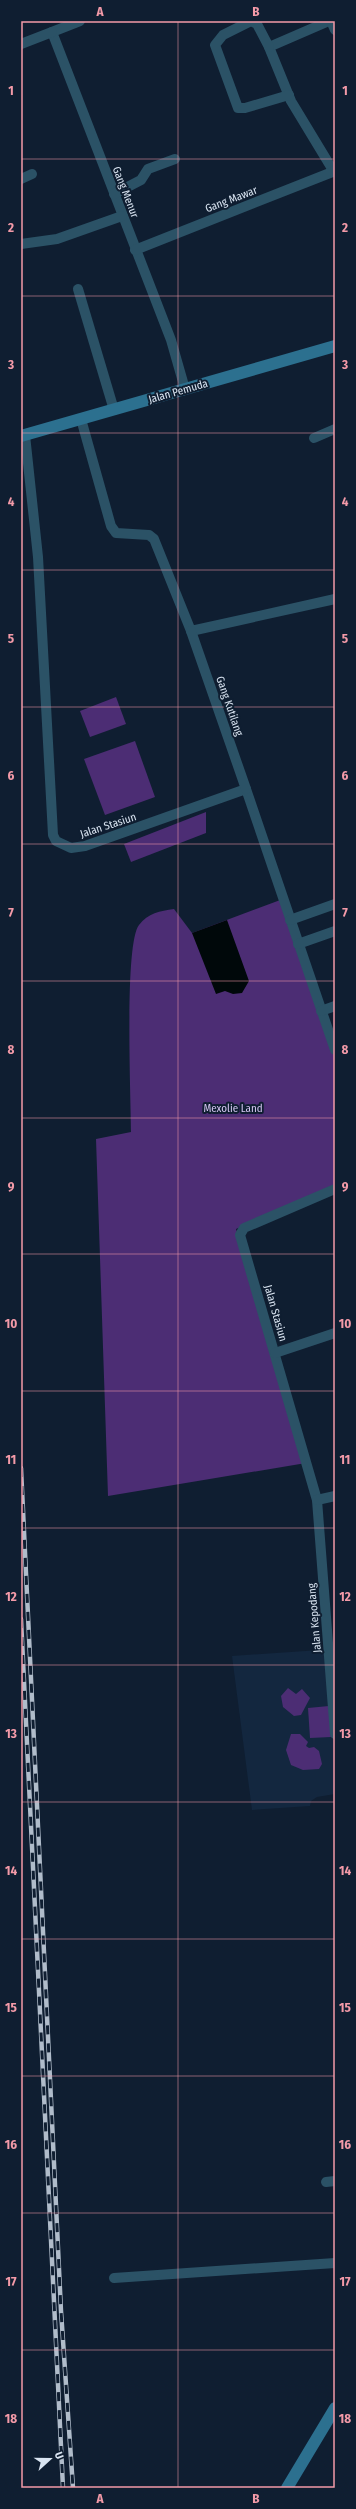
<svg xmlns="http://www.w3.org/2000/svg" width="356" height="2509" font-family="'Fira Sans Condensed',sans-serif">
  <rect width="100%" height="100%" fill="#0f1e31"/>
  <polygon fill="#13273f" points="335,1649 335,1794 317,1797 311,1801 310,1806 252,1810 232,1656"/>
  <g fill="#4c2d74">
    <polygon points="116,697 126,724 90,737 80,711"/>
    <polygon points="135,741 155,797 105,815 84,759"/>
    <polygon points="206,812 206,833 131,862 124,844"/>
    <path d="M283,899L335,1049V1187L236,1229L306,1463L108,1496L96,1139L131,1132C131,1099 124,944 139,925C148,913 160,911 174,909L192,933Z"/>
    <polygon points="288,1688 296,1694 302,1689 310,1698 301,1715 294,1716 283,1707 281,1696"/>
    <polygon points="329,1706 331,1737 310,1738 308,1708"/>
    <polygon points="291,1734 300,1734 308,1742 306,1746 309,1748 314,1747 319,1751 322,1764 319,1769 303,1770 291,1765 286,1750"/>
  </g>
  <polygon fill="#00080a" points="227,920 249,981 242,993 233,994 225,991 216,994 192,933"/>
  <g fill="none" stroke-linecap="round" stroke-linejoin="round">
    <g stroke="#2b5266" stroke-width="10">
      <polyline points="80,21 52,32 171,340 185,389"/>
      <polyline points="329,21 269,47 291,101 334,172"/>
      <polyline points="331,21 335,30"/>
      <polyline points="21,44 52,32"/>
      <polyline points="269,47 257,24 251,21 223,35 215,45 238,108 245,108 289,95"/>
      <polyline points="21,179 32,174"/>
      <polyline points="114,194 141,180 148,169 175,159"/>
      <polyline points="21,244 57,239 122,216"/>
      <polyline points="135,250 335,171"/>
      <polyline points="78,289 114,410"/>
      <polyline points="81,419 111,526 116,533 149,535 154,539 191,631 335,599"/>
      <polyline points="25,435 38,557 53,835 56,841 71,848 85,846 246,789 335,1050"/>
      <polyline points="314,438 335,429"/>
      <polyline points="191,631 246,789"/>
      <polyline points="290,920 335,904"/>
      <polyline points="298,944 335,931"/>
      <polyline points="321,1011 335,1006"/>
      <polyline points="335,1189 244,1228 240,1235 317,1500 335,1734"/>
      <polyline points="275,1353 335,1333"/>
      <polyline points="317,1500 335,1496"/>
      <polyline points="326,2182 335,2181"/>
      <polyline points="114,2278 335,2263"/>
    </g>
    <g stroke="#2c708f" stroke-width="12">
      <polyline points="21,436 335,346"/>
      <polyline points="287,2488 335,2408"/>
    </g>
    <g stroke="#b0bcca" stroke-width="4.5">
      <g id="rail">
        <polyline points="21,1468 61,2311 73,2488"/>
        <polyline points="21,1619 63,2488"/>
      </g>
    </g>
    <use href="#rail" stroke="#0f1e31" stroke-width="3" stroke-dasharray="9" stroke-linecap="butt"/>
  </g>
  <path fill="none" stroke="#f39aa8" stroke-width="1" stroke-opacity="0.55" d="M178,21V2488M21,159H335M21,296H335M21,433H335M21,570H335M21,707H335M21,844H335M21,981H335M21,1118H335M21,1254H335M21,1391H335M21,1528H335M21,1665H335M21,1802H335M21,1939H335M21,2076H335M21,2213H335M21,2350H335"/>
  <g text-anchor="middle" stroke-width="4" stroke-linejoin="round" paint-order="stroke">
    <g font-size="11" fill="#d9e4f1" stroke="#0f1e31">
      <text transform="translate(126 192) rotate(69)" y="4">Gang Menur</text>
      <text transform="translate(231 199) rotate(-21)" y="4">Gang Mawar</text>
      <text transform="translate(178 391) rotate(-16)" y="4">Jalan Pemuda</text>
      <text transform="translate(230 706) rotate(71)" y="4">Gang Kutilang</text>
      <text transform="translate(108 825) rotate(-18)" y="4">Jalan Stasiun</text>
      <text transform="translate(276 1313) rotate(74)" y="4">Jalan Stasiun</text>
      <text transform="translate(314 1618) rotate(-95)" y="4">Jalan Kepodang</text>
    </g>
    <g font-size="11" fill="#d5c6f1" stroke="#0f1e31">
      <text x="233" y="1112">Mexolie Land</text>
    </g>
  </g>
  <rect width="356" height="2509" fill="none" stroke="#0f1e31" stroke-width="44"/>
  <g transform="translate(50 2459) rotate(69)" stroke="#0f1e31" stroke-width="3" paint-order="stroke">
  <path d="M0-3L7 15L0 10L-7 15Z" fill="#d9e4f1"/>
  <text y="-6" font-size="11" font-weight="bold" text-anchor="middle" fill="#d9e4f1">U</text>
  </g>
  <rect x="22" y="22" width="312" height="2465" fill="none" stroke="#f39aa8" stroke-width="1.5"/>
  <g font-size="13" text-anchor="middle" font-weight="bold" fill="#f39aa8">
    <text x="100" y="16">A</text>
    <text x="256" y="16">B</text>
    <text x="11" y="95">1</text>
    <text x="345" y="95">1</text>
    <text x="11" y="232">2</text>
    <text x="345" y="232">2</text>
    <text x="11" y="369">3</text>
    <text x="345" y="369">3</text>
    <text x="11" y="506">4</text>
    <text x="345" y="506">4</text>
    <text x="11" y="643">5</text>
    <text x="345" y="643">5</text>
    <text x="11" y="780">6</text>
    <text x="345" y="780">6</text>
    <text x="11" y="917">7</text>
    <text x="345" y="917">7</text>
    <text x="11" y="1054">8</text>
    <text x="345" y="1054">8</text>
    <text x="11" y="1191">9</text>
    <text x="345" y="1191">9</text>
    <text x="11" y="1328">10</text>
    <text x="345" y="1328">10</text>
    <text x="11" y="1464">11</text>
    <text x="345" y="1464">11</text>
    <text x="11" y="1601">12</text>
    <text x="345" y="1601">12</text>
    <text x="11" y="1738">13</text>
    <text x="345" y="1738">13</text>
    <text x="11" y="1875">14</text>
    <text x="345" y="1875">14</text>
    <text x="11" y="2012">15</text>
    <text x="345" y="2012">15</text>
    <text x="11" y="2149">16</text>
    <text x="345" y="2149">16</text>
    <text x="11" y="2286">17</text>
    <text x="345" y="2286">17</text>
    <text x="11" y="2423">18</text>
    <text x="345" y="2423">18</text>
    <text x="100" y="2503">A</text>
    <text x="256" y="2503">B</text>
  </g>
</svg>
